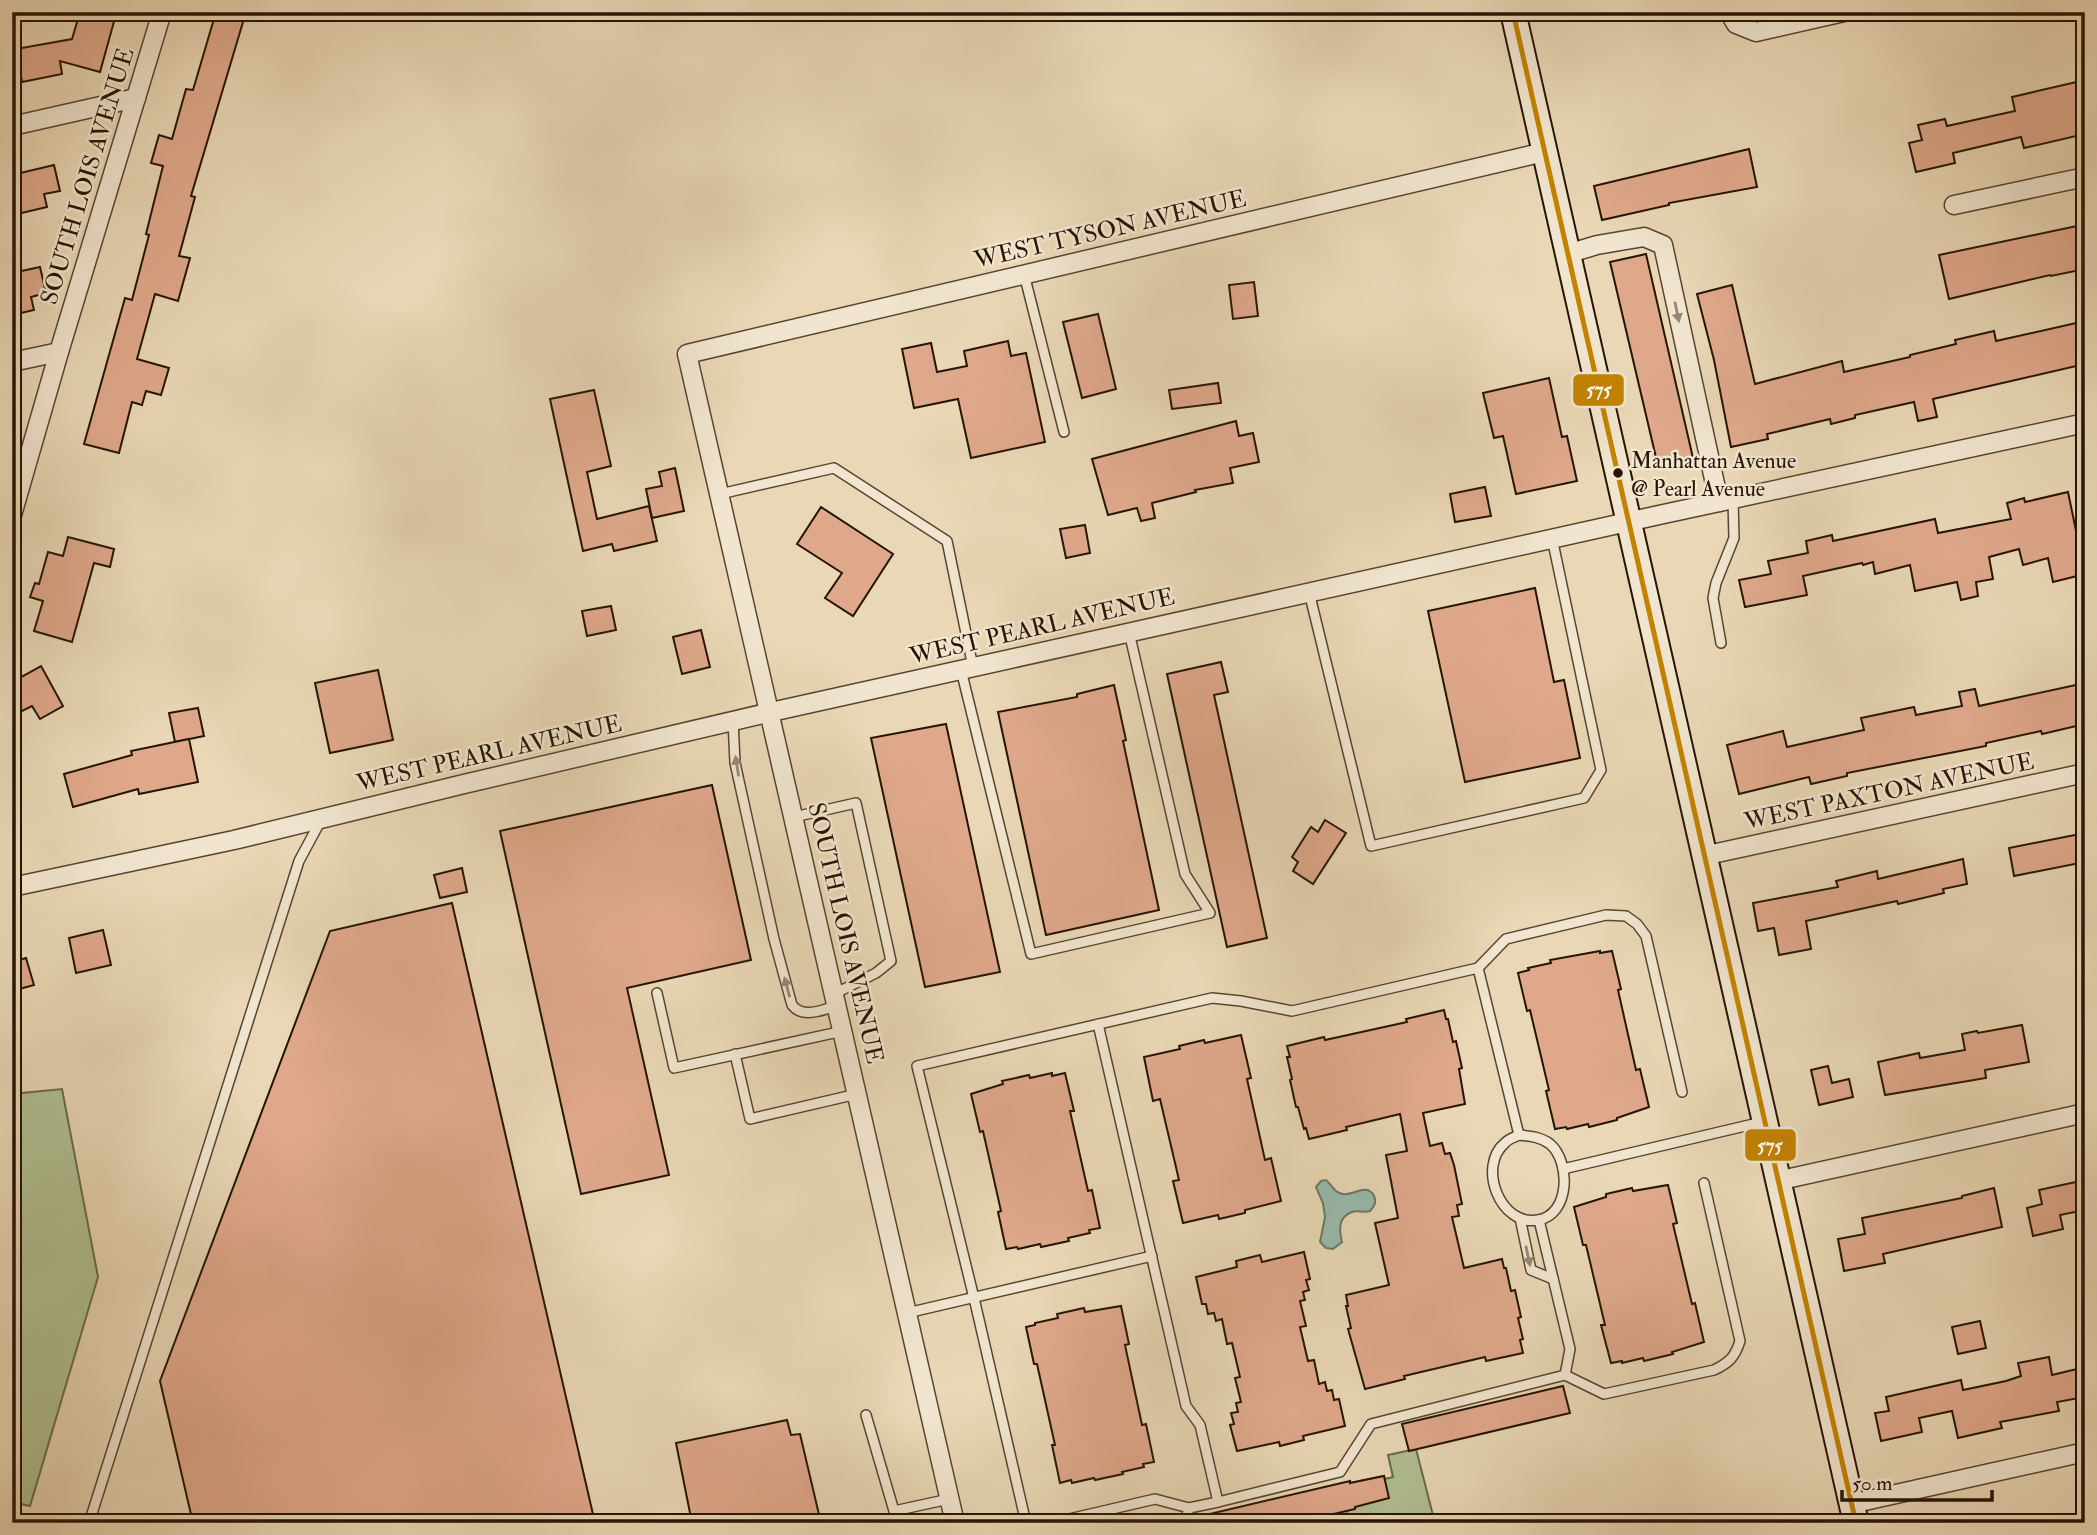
<svg xmlns="http://www.w3.org/2000/svg" width="2097" height="1535" font-family="'IM FELL Double Pica',serif">
  <rect width="100%" height="100%" fill="#e9d7b5"/>
  <filter id="stains"><feTurbulence type="fractalNoise" baseFrequency=".00286" numOctaves="4"/><feColorMatrix values="0 0 0 0 .2 0 0 0 0 .09 0 0 0 0 .02 0 0 0 .5 -.17"/></filter>
  <radialGradient id="worn" r=".72"><stop offset=".6" stop-color="#630" stop-opacity="0"/><stop offset="1" stop-color="#630" stop-opacity=".3"/></radialGradient>
  <g fill="#b0bf92" stroke="#6b6a4c" stroke-width="2">
    <polygon points="62,1089 98,1277 30,1506 12,1502 12,1094"/>
    <polygon points="1416,1449 1435,1523 1348,1523 1346,1511 1355,1508 1350,1483 1384,1476 1385,1479 1393,1477 1388,1455"/>
  </g>
  <path fill="#98baab" stroke="#6a7869" stroke-width="2" d="M1326,1180C1332,1185 1334,1193 1343,1194C1353,1196 1367,1182 1374,1196C1377,1202 1374,1207 1370,1211C1363,1213 1358,1210 1352,1212C1338,1217 1339,1230 1342,1242L1333,1249L1326,1248L1320,1242L1325,1217L1323,1203L1316,1187L1321,1181Z"/>
  <g fill="#dfa88b" stroke="#261405" stroke-width="2">
    <polygon points="80,12 94,12 115,18 100,72 60,61 62,74 22,82 16,49 72,39"/>
    <polygon points="216,12 246,12 191,196 195,197 179,256 190,258 178,301 155,294 137,359 169,368 161,395 146,391 142,405 132,402 119,453 84,444 125,298 132,300 149,235 146,234 163,166 151,163 159,135 172,139 186,89 193,90"/>
    <polygon points="2085,80 2085,134 2024,148 2021,137 1953,153 1955,163 1916,172 1909,143 1922,140 1918,125 1945,119 1947,126 2015,111 2012,97"/>
    <polygon points="1749,149 1757,187 1669,203 1669,205 1602,220 1594,186"/>
    <polygon points="54,165 60,191 44,194 47,207 17,214 12,193 12,175"/>
    <polygon points="2077,226 2085,269 2051,276 2050,275 1949,299 1939,255"/>
    <polygon points="1646,254 1693,458 1658,466 1610,262"/>
    <polygon points="40,267 46,293 31,297 34,310 12,315 12,273"/>
    <polygon points="1254,282 1258,316 1233,319 1229,285"/>
    <polygon points="1732,285 1755,384 1842,361 1844,372 1910,357 1910,355 1956,344 1955,340 1994,331 1996,341 2085,321 2085,364 1933,399 1937,417 1918,421 1914,402 1855,415 1855,418 1831,424 1830,419 1767,434 1768,439 1731,447 1714,360 1697,294"/>
    <polygon points="1098,314 1116,389 1082,398 1063,322"/>
    <polygon points="1008,341 1011,356 1026,353 1045,442 971,458 958,399 914,408 902,349 931,343 937,372 967,366 964,351"/>
    <polygon points="1549,378 1562,437 1567,436 1577,481 1516,494 1503,436 1494,438 1483,393"/>
    <polygon points="1218,383 1221,403 1172,409 1169,390"/>
    <polygon points="594,390 611,466 587,472 597,519 649,506 657,541 614,551 612,544 583,551 550,399"/>
    <polygon points="1236,421 1239,436 1253,433 1259,462 1230,468 1233,483 1195,490 1196,492 1152,503 1155,518 1141,521 1137,508 1108,515 1092,459"/>
    <polygon points="675,468 684,511 652,518 646,489 662,486 659,472"/>
    <polygon points="1485,487 1491,516 1455,522 1450,494"/>
    <polygon points="2068,492 2085,574 2053,582 2048,558 2023,565 2019,549 1989,557 1993,579 1976,582 1978,596 1961,600 1957,582 1915,591 1910,565 1875,574 1873,562 1863,565 1862,563 1803,576 1807,595 1745,607 1739,580 1771,574 1768,561 1808,553 1806,541 1832,535 1833,541 1935,519 1938,533 2011,519 2007,503 2024,498 2025,502"/>
    <polygon points="821,507 893,554 853,616 825,598 842,573 797,544"/>
    <polygon points="1085,525 1090,553 1066,558 1060,529"/>
    <polygon points="68,537 114,549 110,567 94,563 72,642 34,631 43,601 30,597 35,583 39,584 48,552 63,556"/>
    <polygon points="1535,588 1554,682 1564,680 1580,758 1465,782 1428,611"/>
    <polygon points="611,606 616,630 587,636 582,611"/>
    <polygon points="701,630 710,667 682,674 673,637"/>
    <polygon points="1221,662 1228,692 1214,695 1267,938 1227,947 1167,674"/>
    <polygon points="41,666 63,706 40,719 32,706 20,712 12,697 12,682"/>
    <polygon points="378,670 393,740 330,753 315,683"/>
    <polygon points="2085,683 2085,724 2042,734 2041,731 1986,743 1986,746 1847,773 1847,776 1811,784 1809,777 1739,794 1727,745 1783,731 1787,747 1864,730 1861,718 1914,707 1916,715 1962,706 1959,692 1975,689 1979,706"/>
    <polygon points="1114,685 1126,740 1123,741 1159,910 1046,935 998,712 1077,697 1077,694"/>
    <polygon points="198,708 204,736 175,742 169,713"/>
    <polygon points="946,724 1000,972 925,987 871,738"/>
    <polygon points="189,739 198,782 139,794 138,789 73,807 64,774 132,755 131,751"/>
    <polygon points="712,785 751,960 627,988 669,1175 581,1194 500,831"/>
    <polygon points="1325,820 1346,833 1313,884 1293,871 1298,862 1292,857 1311,827 1318,832"/>
    <polygon points="2085,833 2085,862 2014,876 2009,848"/>
    <polygon points="1963,859 1967,884 1943,889 1944,893 1898,904 1897,901 1806,921 1811,949 1779,955 1774,928 1758,931 1753,903 1838,887 1836,881 1877,871 1878,879"/>
    <polygon points="462,868 467,892 440,898 434,875"/>
    <polygon points="452,903 595,1523 193,1523 160,1381 330,931"/>
    <polygon points="103,930 111,965 76,973 69,938"/>
    <polygon points="1600,951 1600,953 1612,951 1621,989 1618,990 1636,1070 1640,1069 1649,1107 1617,1118 1617,1120 1589,1127 1588,1124 1567,1129 1566,1127 1555,1129 1546,1091 1549,1090 1530,1010 1527,1011 1518,973 1529,970 1528,968 1551,963 1550,960"/>
    <polygon points="26,958 34,985 12,991 12,962"/>
    <polygon points="1444,1010 1446,1019 1448,1019 1453,1042 1456,1041 1462,1068 1459,1069 1465,1104 1423,1113 1430,1146 1442,1143 1445,1154 1450,1153 1454,1165 1462,1204 1457,1205 1459,1216 1452,1217 1464,1268 1502,1259 1504,1268 1506,1268 1511,1291 1515,1290 1521,1317 1518,1318 1523,1339 1520,1340 1523,1353 1486,1361 1485,1357 1404,1376 1405,1379 1365,1389 1348,1329 1351,1328 1346,1306 1348,1306 1346,1295 1389,1285 1375,1223 1398,1218 1386,1155 1407,1151 1400,1114 1346,1127 1347,1130 1309,1139 1306,1128 1304,1129 1298,1107 1296,1107 1290,1080 1292,1079 1287,1057 1290,1057 1287,1046 1324,1037 1325,1040 1407,1022 1406,1019"/>
    <polygon points="2022,1025 2029,1062 1985,1070 1986,1078 1885,1095 1878,1062 1919,1053 1920,1058 1965,1050 1962,1034 1977,1031 1978,1033"/>
    <polygon points="1241,1035 1251,1078 1247,1079 1265,1160 1271,1158 1281,1201 1245,1210 1245,1213 1219,1219 1218,1215 1183,1223 1173,1181 1179,1180 1160,1099 1153,1101 1144,1057 1180,1049 1179,1046 1204,1040 1205,1043"/>
    <polygon points="1828,1066 1832,1083 1849,1079 1853,1097 1819,1105 1811,1070"/>
    <polygon points="1052,1073 1052,1076 1065,1073 1074,1111 1070,1111 1088,1191 1092,1190 1100,1228 1089,1230 1090,1233 1068,1238 1069,1241 1041,1247 1040,1244 1018,1249 1017,1247 1006,1249 998,1212 1001,1211 983,1131 980,1132 971,1094 1003,1084 1002,1081 1029,1075 1030,1078"/>
    <polygon points="2085,1180 2085,1210 2060,1215 2063,1229 2033,1236 2027,1208 2042,1204 2039,1190"/>
    <polygon points="1668,1185 1677,1223 1673,1224 1692,1304 1695,1303 1704,1342 1672,1352 1673,1354 1644,1361 1643,1358 1622,1363 1622,1361 1611,1363 1601,1325 1605,1325 1586,1245 1583,1245 1574,1207 1606,1197 1606,1194 1632,1188 1633,1191"/>
    <polygon points="1994,1188 2002,1227 1883,1254 1885,1263 1844,1271 1838,1239 1865,1234 1862,1218 1962,1198 1962,1196"/>
    <polygon points="1304,1252 1310,1279 1306,1280 1309,1290 1303,1292 1305,1300 1300,1301 1306,1326 1300,1327 1308,1361 1314,1360 1319,1384 1325,1382 1327,1391 1332,1390 1334,1400 1339,1399 1345,1426 1303,1436 1304,1440 1280,1446 1279,1442 1237,1451 1230,1425 1234,1424 1231,1413 1238,1412 1236,1403 1241,1402 1235,1378 1240,1377 1232,1343 1227,1344 1222,1319 1216,1321 1214,1313 1208,1314 1206,1304 1202,1304 1196,1277 1237,1267 1236,1261 1260,1255 1262,1262"/>
    <polygon points="1121,1306 1129,1344 1125,1345 1142,1425 1146,1424 1154,1462 1143,1464 1144,1467 1122,1472 1123,1474 1095,1480 1094,1478 1072,1483 1071,1480 1060,1483 1052,1445 1055,1445 1037,1364 1034,1364 1026,1327 1035,1325 1035,1323 1058,1318 1057,1314 1084,1308 1085,1312"/>
    <polygon points="1980,1321 1986,1348 1958,1354 1952,1327"/>
    <polygon points="2049,1357 2052,1375 2085,1367 2085,1397 2057,1402 2059,1411 2000,1422 2002,1428 1958,1438 1952,1411 1919,1418 1922,1432 1881,1441 1875,1413 1889,1411 1886,1397 1961,1380 1963,1390 2006,1381 2021,1376 2018,1363"/>
    <polygon points="1563,1386 1570,1413 1409,1451 1402,1424"/>
    <polygon points="787,1420 791,1435 800,1434 821,1523 692,1523 676,1443"/>
    <polygon points="1384,1476 1389,1498 1355,1507 1355,1509 1295,1523 1201,1523 1201,1516 1350,1481 1350,1483"/>
  </g>
  <g fill="none" stroke-linecap="round" stroke-linejoin="round">
    <g stroke="#574531" stroke-width="12">
      <g id="lane">
        <polyline points="1024,274 1064,432"/>
        <polyline points="720,494 834,468 947,541 973,667"/>
        <polyline points="1309,592 1371,846 1584,798 1601,770 1552,538"/>
        <polyline points="1721,643 1713,598 1716,583 1734,538 1733,499"/>
        <polyline points="961,670 1031,954 1210,913 1185,874 1129,632"/>
        <path d="M733,720L735,763L774,939L792,1005C803,1019 821,1010 837,1006"/>
        <polyline points="794,817 856,803 891,961 876,973 834,994"/>
        <polyline points="1478,968 1519,1135"/>
        <polyline points="657,993 674,1068 843,1031"/>
        <polyline points="735,1054 750,1119 857,1094"/>
        <path d="M1519,1135C1530,1136 1541,1137 1550,1144C1571,1162 1570,1215 1538,1220C1500,1227 1477,1166 1505,1143C1508,1139 1515,1137 1519,1135Z"/>
        <polyline points="1563,1169 1762,1122"/>
        <polyline points="1520,1218 1531,1270 1553,1279"/>
        <polyline points="1539,1220 1570,1349 1565,1375"/>
        <polyline points="907,1313 1152,1256"/>
        <polyline points="866,1415 894,1511 949,1499"/>
        <path d="M1218,1502L1340,1472L1371,1424L1565,1375L1604,1394L1714,1370C1729,1363 1735,1357 1740,1341L1704,1183"/>
        <polyline points="89,1523 299,861 321,820"/>
        <polyline points="1026,1523 974,1298 917,1066 1212,998 1241,1001 1292,1011 1478,968 1506,939 1606,915 1626,916 1637,924 1646,936 1682,1092"/>
        <polyline points="1052,1523 1155,1499 1189,1508 1218,1502 1200,1425 1186,1406 1098,1024"/>
        <polyline points="1185,1523 1189,1508"/>
      </g>
    </g>
    <g stroke="#574531" stroke-width="21">
      <g id="street">
        <polyline points="1729,12 1736,24 1756,32 1844,12"/>
        <polyline points="12,126 136,98"/>
        <polyline points="1954,205 2085,177"/>
        <polyline points="1567,254 1597,245 1644,237 1663,245 1719,502"/>
        <polyline points="12,362 59,352"/>
        <polyline points="12,515 59,352 162,12"/>
        <polyline points="1703,856 2085,773"/>
        <polyline points="12,887 234,840 464,784 771,712 1659,515 2085,423"/>
        <polyline points="1777,1181 2085,1113"/>
        <polyline points="1851,1504 2085,1452"/>
        <polyline points="955,1523 687,354 1544,152"/>
      </g>
    </g>
    <g stroke="#261405" stroke-width="28">
      <polyline id="secondary" points="1513,12 1856,1523"/>
    </g>
    <use href="#lane" stroke="#f1e5cf" stroke-width="9"/>
    <use href="#street" stroke="#f1e5cf" stroke-width="18"/>
    <use href="#secondary" stroke="#f1e5cf" stroke-width="24"/>
    <g stroke="#f1e5cf" stroke-width="10">
      <polyline id="bus-1" points="1513,12 1856,1523"/>
    </g>
    <use href="#bus-1" stroke="#c38201" stroke-width="5"/>
  </g>
  <defs><path id="oneway-solid" d="M-6-.8H1V-3.2L6.5 0L1 3.2V.8H-6Z" transform="scale(1.75)"/></defs>
  <g fill="#968774">
    <use href="#oneway-solid" transform="translate(1677 312) rotate(78)"/>
    <use href="#oneway-solid" transform="translate(737 766) rotate(-99)"/>
    <use href="#oneway-solid" transform="translate(787 987) rotate(-105)"/>
    <use href="#oneway-solid" transform="translate(1528 1256) rotate(78)"/>
  </g>
  <circle fill="#261405" stroke="#f1e5cf" stroke-width="2.5" cx="1618" cy="473" r="6"/>
  <g text-anchor="middle" stroke-width="5" stroke-linejoin="round" paint-order="stroke">
    <g font-size="22" fill="#261405" stroke="#f1e5cf" text-anchor="start">
      <text x="1631" y="468">Manhattan Avenue<tspan x="1631" dy="28">@ Pearl Avenue</tspan></text>
    </g>
    <g font-size="24" fill="#261405" stroke="#f1e5cf">
      <text transform="translate(87 176) rotate(-73)" y="8">SOUTH LOIS AVENUE</text>
      <text transform="translate(1110 229) rotate(-13)" y="8">WEST TYSON AVENUE</text>
      <text transform="translate(1042 626) rotate(-13)" y="8">WEST PEARL AVENUE</text>
      <text transform="translate(489 753) rotate(-13)" y="8">WEST PEARL AVENUE</text>
      <text transform="translate(1889 791) rotate(-12)" y="8">WEST PAXTON AVENUE</text>
      <text transform="translate(846 933) rotate(77)" y="8">SOUTH LOIS AVENUE</text>
    </g>
  </g>
  <g stroke="#f1e5cf" stroke-width="2.5">
    <rect x="1572" y="373" width="53" height="34" rx="7" fill="#c38201"/>
    <rect x="1744" y="1128" width="53" height="34" rx="7" fill="#c38201"/>
  </g>
  <g font-size="19" text-anchor="middle" font-weight="bold" fill="#fff">
    <text x="1599" y="396">575</text>
    <text x="1770" y="1152">575</text>
  </g>
  <rect width="2097" height="1535" fill="none" stroke="#e9d7b5" stroke-width="42"/>
  <rect x="14" y="14" width="2069" height="1507" fill="none" stroke="#261405" stroke-width="3.5"/>
  <rect x="21" y="21" width="2055" height="1493" fill="none" stroke="#261405" stroke-width="2"/>
  <path d="M1842 1490v10h150v-10" fill="none" stroke="#261405" stroke-width="3.5"/>
  <text x="1852" y="1490" font-size="21" fill="#261405" stroke="#f1e5cf" stroke-width="5" paint-order="stroke">50 m</text>
  <rect width="100%" height="100%" filter="url(#stains)"/>
  <rect width="100%" height="100%" fill="url(#worn)"/>
</svg>
